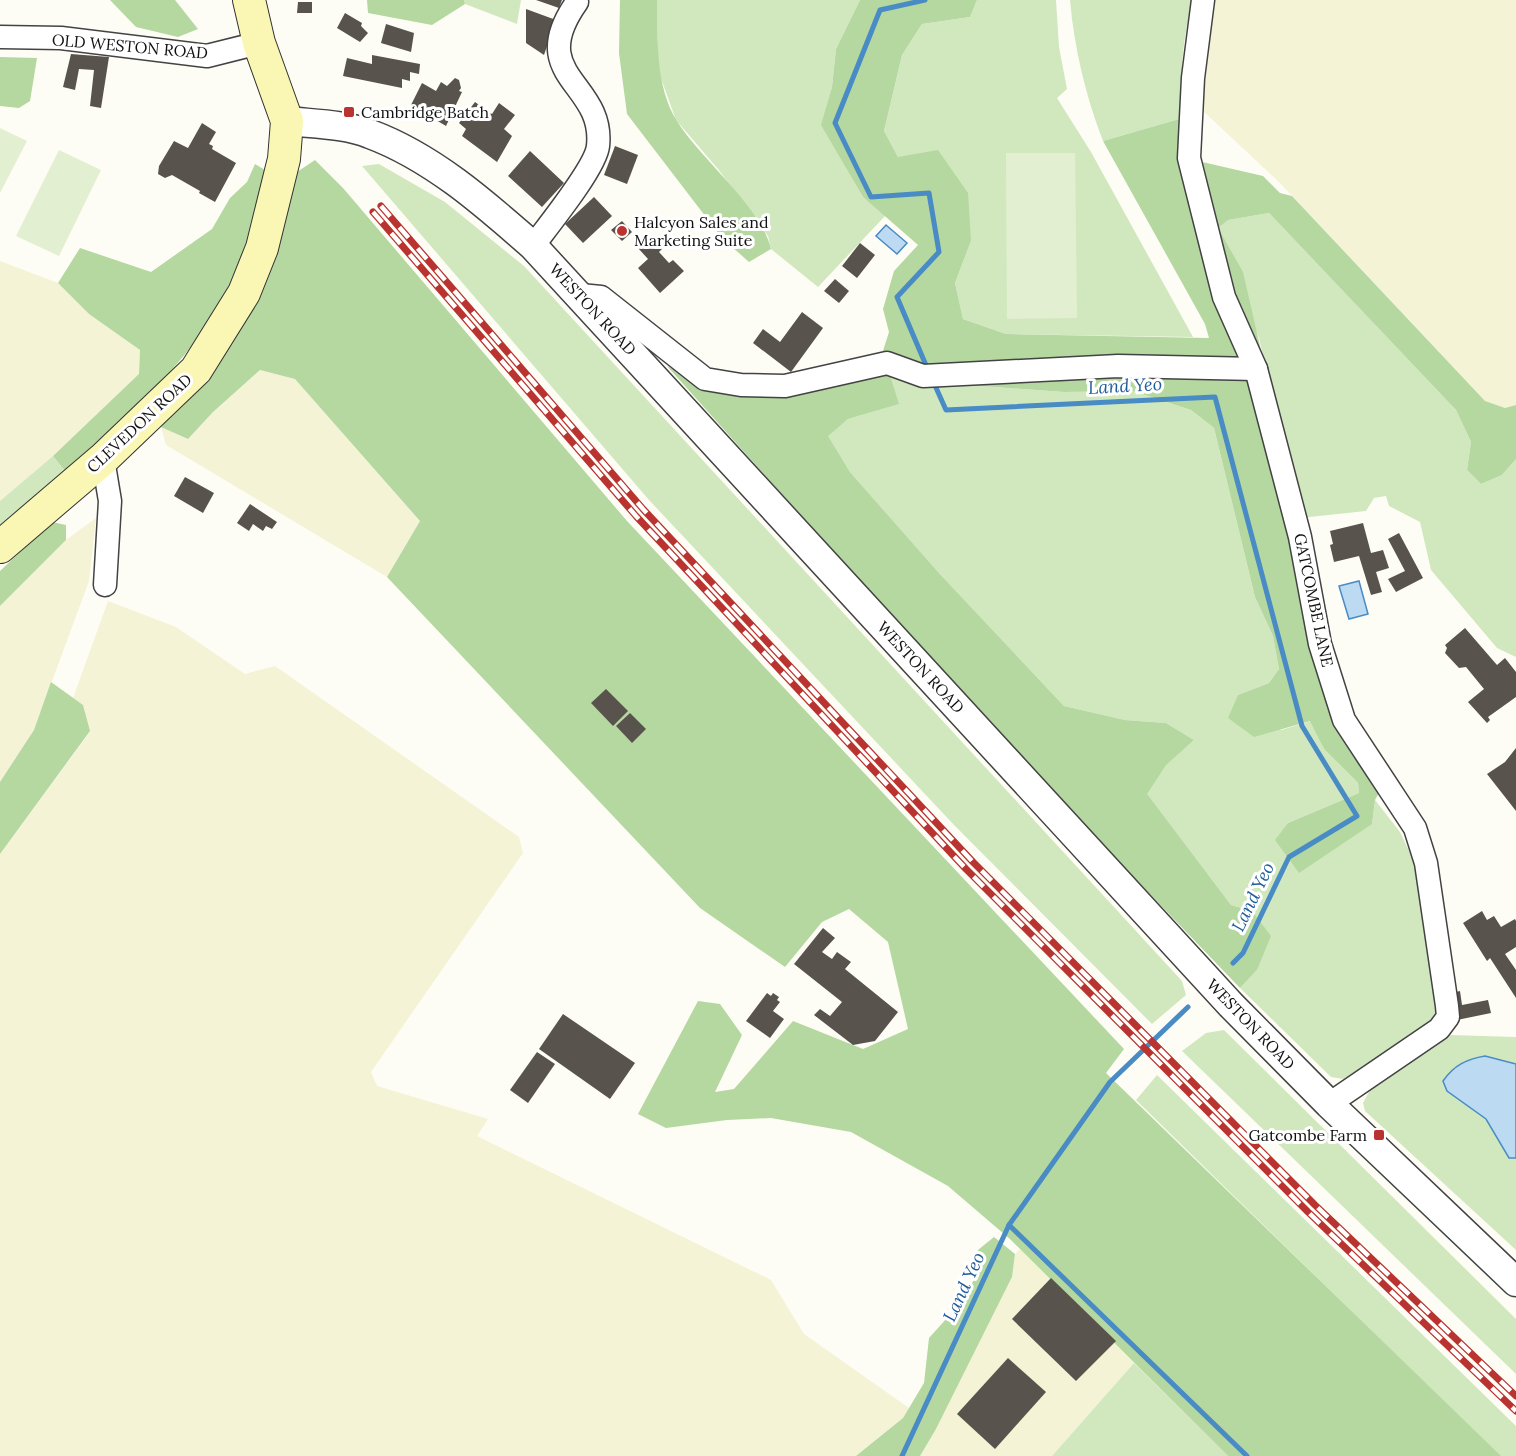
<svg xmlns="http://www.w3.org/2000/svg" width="1516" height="1456" font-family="Lora,serif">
  <rect width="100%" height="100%" fill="#fefdf5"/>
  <g fill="#f4f3d5">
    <polygon points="1215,0 1516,0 1516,405 1505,408 1485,401 1279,182 1202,110"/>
    <polygon points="0,261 58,283 89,314 140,350 139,375 53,456 0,501"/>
    <polygon points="260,370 295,379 420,521 387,577 166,445 161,427 188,439 213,412"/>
    <polygon points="96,518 89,581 34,730 0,782 0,606 66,540"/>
    <polygon points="108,601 176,627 245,674 275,666 519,837 523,853 371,1072 377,1086 488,1119 477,1136 771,1280 804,1334 909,1408 903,1418 856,1456 0,1456 0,854 90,732 83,705 73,698"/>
    <polygon points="1020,1249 1134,1363 1052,1456 920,1456 936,1429 1012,1277 1015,1254"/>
  </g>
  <g fill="#d1e8bf">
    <polygon points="464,0 521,0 517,24 465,4"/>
    <polygon points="657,0 860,0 836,49 832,87 822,125 863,197 886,215 818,287 771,249 768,236 718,169 676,120 658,70"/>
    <polygon points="977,0 1056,0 1059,47 1067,89 1057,98 1091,152 1193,337 1006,334 963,319 955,283 971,241 898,157 884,131 902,55 922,24 970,17"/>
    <path d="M1070,0H1192C1183,44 1178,72 1186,117L1103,141C1086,97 1074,48 1070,0Z"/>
    <polygon points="379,164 445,202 524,266 1182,981 1186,995 1152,1024 954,825 649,500 362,166"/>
    <polygon points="1269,213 1456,410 1471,442 1467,470 1481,484 1502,475 1516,459 1516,657 1497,648 1431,570 1420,522 1389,506 1386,496 1374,498 1366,511 1300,518 1259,338 1218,228 1227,220"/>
    <polygon points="888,369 940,383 1064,392 1133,391 1191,410 1214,428 1255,597 1273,636 1279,669 1269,683 1238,695 1281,730 1311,721 1324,749 1358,783 1359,793 1288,823 1372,824 1375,800 1400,832 1419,872 1438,1002 1433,1022 1425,1029 1343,1079 1331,1077 1240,988 1257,970 1252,911 1231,905 1146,794 1165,765 1194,740 1166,723 1125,720 1064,706 939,573 850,472 827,435 848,419 898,404"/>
    <polygon points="53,456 66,472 0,527 0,501"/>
    <polygon points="1224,1030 1516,1319 1516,1374 1182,1051 1206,1033"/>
    <polygon points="1451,1035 1516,1037 1516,1250 1365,1111 1363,1103 1371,1088"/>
    <polygon points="1157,1075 1516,1426 1516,1456 1499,1456 1136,1100"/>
    <polygon points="1134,1363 1228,1456 1052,1456"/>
  </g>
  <g fill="#b5d7a0">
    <polygon points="110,0 175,0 198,29 178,37 136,27"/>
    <polygon points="367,0 464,0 465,4 432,25 368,13"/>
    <path d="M620,0H657C658,40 655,86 677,121C700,159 761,206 771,249L749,262L722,238L627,114L619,53Z"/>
    <polygon points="860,0 977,0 970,17 922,24 902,55 884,131 898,157 938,150 968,193 971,241 955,283 963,319 1006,334 1209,338 1205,324 1103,141 1186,117 1185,158 1263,176 1280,193 1292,196 1485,401 1505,408 1516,405 1516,459 1502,475 1481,484 1467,470 1471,442 1456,410 1269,213 1228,220 1218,228 1243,272 1337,681 1381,789 1375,800 1372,824 1299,873 1275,840 1288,823 1359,793 1358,783 1324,749 1310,721 1254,737 1228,718 1238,695 1269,683 1279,669 1273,636 1255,597 1214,428 1191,410 1133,391 1064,392 940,383 882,354 889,332 883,309 894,271 918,245 863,197 821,125 832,87 836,49"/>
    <polygon points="0,57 37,58 30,101 19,108 0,106"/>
    <polygon points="315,160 343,188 627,521 1124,1049 1106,1073 1501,1456 1228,1456 1011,1240 948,1186 851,1132 771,1118 727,1120 666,1128 638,1114 698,1001 720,1004 742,1035 715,1092 734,1089 793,1021 863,1049 908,1029 888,942 849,909 822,922 785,967 700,908 387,577 420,521 295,379 260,370 213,412 188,439 161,427 215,365 294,174"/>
    <path d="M255,164L265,170C257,203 250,239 236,271C200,355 132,412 66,472L53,456L139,374L140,350L89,314L58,283L80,248L151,272L212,229L230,198L247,182Z"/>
    <polygon points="667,366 704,385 888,369 899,404 848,419 828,436 850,472 939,573 1064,706 1125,720 1166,723 1194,740 1166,765 1147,794 1231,905 1252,911 1271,936 1257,970 1240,988 1006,744"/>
    <polygon points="52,522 66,525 66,540 0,606 0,571"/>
    <polygon points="51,682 83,705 90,731 0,854 0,782 34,730"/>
    <polygon points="994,1237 1015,1254 1012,1277 936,1429 920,1456 856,1456 903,1418 924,1383 929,1338 956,1308 974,1280 978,1250"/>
  </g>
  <g fill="#e3efd1">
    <polygon points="0,128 27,141 0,193"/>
    <polygon points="59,150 101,170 59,256 16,236"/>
    <polygon points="1006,153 1075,153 1077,318 1007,319"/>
  </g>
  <g fill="#bcdbf3" stroke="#488bc5" stroke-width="1.5">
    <polygon points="886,225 907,243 897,254 876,236"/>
    <polygon points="1359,581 1368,614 1349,619 1339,586"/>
    <path d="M1485,1056L1516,1064V1158H1509L1486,1119L1447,1091L1443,1081C1454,1065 1467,1059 1485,1056Z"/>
  </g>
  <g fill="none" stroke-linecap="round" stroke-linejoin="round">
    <g stroke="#488bc5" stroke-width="5">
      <polyline points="925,0 880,10 835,123 871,197 929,193 939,252 897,297 928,370"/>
      <polyline points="933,381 946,410 1215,397 1302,726 1357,816 1289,857 1243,953 1233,963"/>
      <polyline points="1009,1225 1247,1456"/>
      <polyline points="902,1456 1009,1225 1110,1082 1188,1007"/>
    </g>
  </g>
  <g fill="#59534d">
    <polygon points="536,0 562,0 559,8"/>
    <polygon points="298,2 312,2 312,13 297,13"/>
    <polygon points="526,9 556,20 544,55 526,43"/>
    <polygon points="345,13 362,23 361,26 368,33 360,42 337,28"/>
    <polygon points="386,24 414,33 411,52 381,43"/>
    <polygon points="71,54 109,57 101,108 90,106 94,70 79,69 75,90 63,87"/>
    <polygon points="372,55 420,64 419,74 410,72 410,81 402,79 402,88 343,76 347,58 372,64"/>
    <polygon points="455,78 459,80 461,88 459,91 462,92 446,126 411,105 422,83 436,91 441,82 447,86"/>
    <polygon points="475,102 492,114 499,103 515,115 504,129 512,136 497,162 462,136 466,129 459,123"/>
    <polygon points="202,123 216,132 209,144 213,146 212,149 236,163 215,202 199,193 200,191 172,175 165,178 158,174 159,166 174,141 188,148"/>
    <polygon points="615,146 638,155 627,184 604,175"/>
    <polygon points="530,151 564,183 542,207 508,176"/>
    <polygon points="594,197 612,216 583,243 565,224"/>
    <polygon points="622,221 632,232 622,241 611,230"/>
    <polygon points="652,235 663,248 659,252 669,263 673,260 684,271 660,293 638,268 648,259 638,248"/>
    <polygon points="860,243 875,255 857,278 842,266"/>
    <polygon points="835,279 849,291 839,303 824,291"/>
    <polygon points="802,312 823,328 791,372 753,343 763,329 780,342"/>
    <polygon points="185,477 214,493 203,513 174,496"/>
    <polygon points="250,504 277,522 272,529 266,526 263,531 253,524 249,531 237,523"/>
    <polygon points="1363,523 1371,553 1383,550 1389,568 1376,572 1382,592 1371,595 1359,556 1334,562 1330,545 1333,544 1330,531"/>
    <polygon points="1399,533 1423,578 1396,592 1388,579 1405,571 1388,539"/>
    <polygon points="1465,628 1497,665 1505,658 1516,672 1516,697 1488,717 1490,720 1487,723 1468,702 1484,689 1466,667 1459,668 1445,653 1447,648 1445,645"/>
    <polygon points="606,689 628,711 613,726 591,703"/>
    <polygon points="630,713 646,729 632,743 616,726"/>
    <polygon points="1516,748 1516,811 1487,774 1505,762"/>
    <polygon points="1482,911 1487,920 1494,916 1501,927 1515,919 1516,921 1516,947 1505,954 1516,970 1516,998 1490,958 1487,961 1463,923"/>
    <polygon points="823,928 835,938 822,952 832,959 837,952 851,962 845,969 898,1012 875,1041 853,1045 814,1015 820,1009 830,1016 842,1002 794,964"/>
    <polygon points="1460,991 1462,1005 1488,1000 1491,1013 1457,1020 1452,993"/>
    <polygon points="767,993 771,996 773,993 779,997 777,1000 780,1002 773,1011 784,1019 770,1038 746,1021"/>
    <polygon points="563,1014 635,1063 610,1099 539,1049"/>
    <polygon points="537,1052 555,1064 528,1103 510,1090"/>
    <polygon points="1051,1278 1116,1341 1076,1381 1012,1319"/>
    <polygon points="1008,1358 1046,1392 995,1449 957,1414"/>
  </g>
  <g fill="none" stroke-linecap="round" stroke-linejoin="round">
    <g stroke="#434343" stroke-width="25">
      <g id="minor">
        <polyline points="1203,0 1193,78 1189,158 1224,297 1256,369 1300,537 1320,644 1344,720 1415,828 1426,863 1447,1006 1448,1017 1439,1029 1329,1104"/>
        <polyline points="0,37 61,38 207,56 259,43"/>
        <path d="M533,246C548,226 596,167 598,146C605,82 524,77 577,2"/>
        <polyline points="580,295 601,297 705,379 741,385 785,386 887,363 923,376 1118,366 1256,369"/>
        <polyline points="103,459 110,501 105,585"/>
      </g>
    </g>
    <g stroke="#434343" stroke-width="31">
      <path id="tertiary" d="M287,121C314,124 345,124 370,134C432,157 484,203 533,246L1231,1005L1329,1104L1516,1282"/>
    </g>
    <g stroke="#323232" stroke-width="34">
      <polyline id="secondary" points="0,547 103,459 196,370 244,293 262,248 284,159 287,121 259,43 249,0"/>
    </g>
    <use href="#minor" stroke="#fff" stroke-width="22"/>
    <use href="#tertiary" stroke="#fff" stroke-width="28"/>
    <use href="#secondary" stroke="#faf7b4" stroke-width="32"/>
    <g stroke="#b93330" stroke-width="7">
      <g id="rail">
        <polyline points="381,206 643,509 973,862 1315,1205 1516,1396"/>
        <polyline points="373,212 636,516 966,869 1308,1212 1516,1411"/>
      </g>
    </g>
    <use href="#rail" stroke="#fff" stroke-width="4.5" stroke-dasharray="14" stroke-linecap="butt"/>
  </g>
  <g fill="#b93330" stroke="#fff" stroke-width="2">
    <rect x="343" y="106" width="12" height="12" rx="3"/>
    <circle cx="622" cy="231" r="6"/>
    <rect x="1373" y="1129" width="12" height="12" rx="3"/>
  </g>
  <g text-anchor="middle" stroke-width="6" stroke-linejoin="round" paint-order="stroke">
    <g font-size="16" fill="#101010" stroke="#fff">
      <text transform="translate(130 46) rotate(5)" y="6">OLD WESTON ROAD</text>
      <text transform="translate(593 309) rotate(47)" y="6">WESTON ROAD</text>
      <text transform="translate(139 423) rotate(-43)" y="6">CLEVEDON ROAD</text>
      <text transform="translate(1314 600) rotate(78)" y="6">GATCOMBE LANE</text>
      <text transform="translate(921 667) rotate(47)" y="6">WESTON ROAD</text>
      <text transform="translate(1251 1024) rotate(46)" y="6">WESTON ROAD</text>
    </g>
    <g font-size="16" fill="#101010" stroke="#fff" text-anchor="start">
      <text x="361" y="118">Cambridge Batch</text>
      <text x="634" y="228">Halcyon Sales and<tspan x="634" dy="18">Marketing Suite</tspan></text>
      <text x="1367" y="1141" text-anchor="end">Gatcombe Farm</text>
    </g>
    <g font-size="18" font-style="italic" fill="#205d9c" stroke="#fff">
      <text transform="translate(1125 386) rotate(-3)" y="6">Land Yeo</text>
      <text transform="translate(1253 897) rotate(-64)" y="6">Land Yeo</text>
      <text transform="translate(964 1287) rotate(-65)" y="6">Land Yeo</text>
    </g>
  </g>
</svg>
